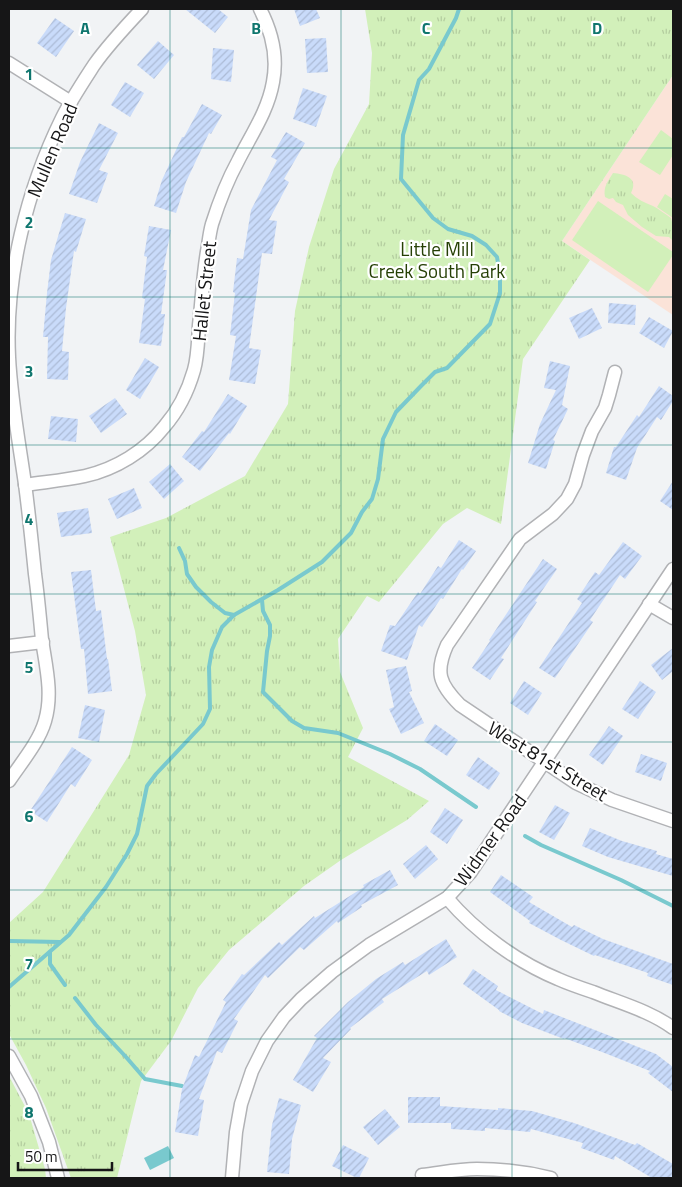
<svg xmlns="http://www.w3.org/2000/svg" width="682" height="1187" font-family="'Titillium Web',sans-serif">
  <defs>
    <pattern id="park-tufts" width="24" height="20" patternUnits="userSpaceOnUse" patternTransform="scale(1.25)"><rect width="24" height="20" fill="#d2f0ba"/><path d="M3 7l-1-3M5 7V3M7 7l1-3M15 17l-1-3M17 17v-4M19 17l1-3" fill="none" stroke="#b4cd9f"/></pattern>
    <pattern id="building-hatch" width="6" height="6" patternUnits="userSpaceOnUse" patternTransform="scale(1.25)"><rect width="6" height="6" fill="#c9dbfa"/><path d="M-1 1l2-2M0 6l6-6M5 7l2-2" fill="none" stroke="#acbbd6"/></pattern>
  </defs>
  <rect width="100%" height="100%" fill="#f1f3f5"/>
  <polygon fill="#fbe3d8" points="673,75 673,315 562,241"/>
  <g fill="#d2f0ba">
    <polygon points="661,130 673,139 673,155 660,175 639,162"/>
    <polygon points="665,194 673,199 673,218 657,207"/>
    <polygon points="598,201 673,252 673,255 648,292 572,240"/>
  </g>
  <g fill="url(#park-tufts)">
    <polygon points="365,9 673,9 673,75 562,241 590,260 523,359 501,524 467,508 443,524 379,602 367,596 338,639 340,672 363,728 348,757 429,801 407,820 341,860 304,886 229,950 198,988 171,1041 141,1081 117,1178 71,1178 46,1108 26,1065 9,1034 9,923 43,892 129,755 146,695 135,631 117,562 110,537 166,518 245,476 288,404 295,311 309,247 334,169 369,104 372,53"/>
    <path d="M613,173C625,174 639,178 631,193C637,199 645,203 653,206C659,209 665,214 671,218L672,222L673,223V241L669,237L656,236L642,227L628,215L623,205L616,202L613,198L609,199L605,197C603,187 608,181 613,173Z"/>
    <polygon points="9,1076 29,1114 45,1169 46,1178 9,1178"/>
  </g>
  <polygon fill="#79c9ce" points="168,1146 174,1158 150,1170 144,1158"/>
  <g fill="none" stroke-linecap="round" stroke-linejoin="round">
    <g stroke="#79c9ce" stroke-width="4">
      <polyline points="179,548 185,561 187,574 196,587 211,602 225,613 234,615"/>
      <polyline points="262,600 263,611 270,625 270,636 267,651 263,692 292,721 304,728 338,733 390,754 420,769 476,807"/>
      <polyline points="525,836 541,845 621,880 673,906"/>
      <polyline points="9,941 60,942"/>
      <polyline points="50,952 50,964 65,985"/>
      <polyline points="9,987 69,935 106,887 127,854 137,834 147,786 156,774 203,724 210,709 209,667 212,650 222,627 234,615 278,590 322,562 351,533 362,512 372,499 378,479 383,439 396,412 421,386 435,372 447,368 490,324 500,293 500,275 497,257 486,245 472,236 448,229 433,218 401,179 403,135 419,80 429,69 456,18 459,9"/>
      <polyline points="75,998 96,1025 126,1057 145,1079 182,1086"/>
    </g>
  </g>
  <g fill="url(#building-hatch)">
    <polygon points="185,9 218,9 228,17 215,33"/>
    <polygon points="294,9 316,9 320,18 300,26"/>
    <polygon points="55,18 74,31 56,57 37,43"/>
    <polygon points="326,38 328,72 307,73 305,39"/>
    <polygon points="158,41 174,55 154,79 137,65"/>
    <polygon points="213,48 234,50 231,82 211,79"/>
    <polygon points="125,82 144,93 130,117 111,105"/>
    <polygon points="303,88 327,96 316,127 293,119"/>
    <polygon points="202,104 222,115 211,134 209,133 186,182 176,213 154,206 162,180 182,137 184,137"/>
    <polygon points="99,123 118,133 99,170 108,173 97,203 69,194 80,162"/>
    <polygon points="286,132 305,143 284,179 289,182 269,220 277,221 272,254 262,253 249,348 261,350 255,384 229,380 236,336 230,335 235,293 233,292 237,258 243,259 251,210 277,160 271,157"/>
    <polygon points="65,213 86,219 76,252 74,251 66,308 62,351 69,352 68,380 47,379 48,337 43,337 47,293 51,260"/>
    <polygon points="149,226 171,230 163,270 167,270 161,314 165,314 161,346 139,343 145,299 142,298 147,257 144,256"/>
    <polygon points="609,303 636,305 635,325 608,323"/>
    <polygon points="592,308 602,328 579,339 569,318"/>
    <polygon points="649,317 673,331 664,348 639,333"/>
    <polygon points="145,358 159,367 140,399 126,390"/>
    <polygon points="550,361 570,366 562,405 568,409 553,440 555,441 546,469 528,463 540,424 556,390 544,388"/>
    <polygon points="659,386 673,396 673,401 661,420 657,417 637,448 626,480 606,473 614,447 616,447 637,415 639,417"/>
    <polygon points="228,394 247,406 230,434 229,433 200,471 182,457 202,431 204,432"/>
    <polygon points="115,398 127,414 101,433 89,416"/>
    <polygon points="51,416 78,419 76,442 48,439"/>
    <polygon points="170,464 184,481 164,499 149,482"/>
    <polygon points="673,481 673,510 660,501"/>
    <polygon points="134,488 142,508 117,519 108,499"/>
    <polygon points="88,508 92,533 61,537 57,513"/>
    <polygon points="459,540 476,551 463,570 462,569 443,599 441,598 422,627 419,625 407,660 381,651 390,625 395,626 418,592 420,594 438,566 441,568"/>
    <polygon points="623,542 642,556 625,579 620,575 590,620 593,622 555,678 539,668 582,603 577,599 595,572 599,575"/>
    <polygon points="543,559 557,569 535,601 537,602 501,658 504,659 490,680 472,668 490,641 489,640"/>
    <polygon points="91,570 96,611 101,610 107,659 108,659 112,691 88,694 84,649 81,649 71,572"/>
    <polygon points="673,648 673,671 662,680 651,665"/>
    <polygon points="406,666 412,691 409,692 424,723 401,734 389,709 394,707 386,670"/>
    <polygon points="524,681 542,693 528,715 510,703"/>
    <polygon points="640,681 656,692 638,719 622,709"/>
    <polygon points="85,705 105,710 99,742 78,738"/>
    <polygon points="435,724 458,740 447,756 424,741"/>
    <polygon points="609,726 623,736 603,765 589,755"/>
    <polygon points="72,747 92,760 75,787 71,784 47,822 30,811"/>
    <polygon points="641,754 667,763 661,781 635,772"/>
    <polygon points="478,757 500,773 489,790 466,775"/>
    <polygon points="555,805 570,813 554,840 539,832"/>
    <polygon points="445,808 463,820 447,844 430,832"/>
    <polygon points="590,828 622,841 657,851 656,854 673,859 673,876 608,857 582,846"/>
    <polygon points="426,845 438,859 415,879 403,864"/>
    <polygon points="390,870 398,885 361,905 362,907 338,923 337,921 304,950 300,947 268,978 265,975 234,1019 238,1021 222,1053 217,1051 199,1099 204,1100 198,1136 175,1132 182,1089 195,1055 199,1057 226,1002 223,1000 242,974 244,975 279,942 282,945 314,916 315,918 364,887 363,885"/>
    <polygon points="501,875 533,897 529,902 572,927 574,925 603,939 673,964 673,985 647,976 648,973 595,955 594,956 561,940 529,923 530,921 490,892"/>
    <polygon points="446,939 457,957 429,975 427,971 382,999 384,1002 350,1028 351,1029 323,1058 331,1062 313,1092 293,1080 317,1038 314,1036 348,1002 376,979 403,962 405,965"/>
    <polygon points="473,969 498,986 496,990 543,1014 544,1010 656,1054 673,1067 673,1092 648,1073 650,1071 602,1052 564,1038 564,1039 522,1023 499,1011 499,1010 463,984"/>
    <polygon points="408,1097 440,1097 440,1106 498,1110 498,1108 532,1111 574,1123 635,1145 637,1143 673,1164 673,1178 652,1178 615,1156 614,1160 581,1148 583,1143 531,1129 530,1132 485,1128 485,1131 451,1129 451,1123 408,1123"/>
    <polygon points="279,1098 301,1105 292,1139 289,1174 267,1172 272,1125"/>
    <polygon points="385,1109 400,1127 378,1145 363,1127"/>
    <polygon points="343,1145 369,1158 359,1178 357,1178 332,1166"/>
  </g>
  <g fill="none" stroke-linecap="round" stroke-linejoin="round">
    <g stroke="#b1b2b5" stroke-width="15">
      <g id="minor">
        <polyline points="9,63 71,102"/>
        <path d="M615,372L609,395L605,408L592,431L583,455L575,484L567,499L553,514L520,539L447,645C435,672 439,684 460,705L576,783L612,800L673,821"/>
        <path d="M25,485C45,482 66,480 85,476C116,469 145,451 164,427C178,411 188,391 194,370C198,356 198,340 199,325C202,299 203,272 208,246C209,239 210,231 212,224C219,202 227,181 238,161C251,135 268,111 273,82C278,56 272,32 260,9"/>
        <polyline points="649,604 673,618"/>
        <polyline points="9,646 43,642"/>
        <path d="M9,781C21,763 39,742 45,721C53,694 46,667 42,640C40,618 38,596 35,574C32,544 29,514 25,484C19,442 11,399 9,357C5,277 27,189 62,118C71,100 83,82 94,65C108,45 125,27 142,9"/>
        <path d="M447,898C476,932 517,962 558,979C569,984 581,988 593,992C620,1003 650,1011 673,1028"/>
        <polyline points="9,1056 31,1096 49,1142 58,1178"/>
        <path d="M422,1175C440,1173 458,1169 477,1169C501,1169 527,1172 551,1178"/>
        <polyline points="232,1178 236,1132 241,1104 252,1071 267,1041 284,1017 301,999 332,972 369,945 447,898 470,873 673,569"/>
      </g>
    </g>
    <use href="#minor" stroke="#fff" stroke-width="12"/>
  </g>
  <path fill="none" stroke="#0f766e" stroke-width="1" stroke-opacity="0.55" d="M170,9V1178M341,9V1178M512,9V1178M9,148H673M9,297H673M9,445H673M9,594H673M9,742H673M9,890H673M9,1039H673"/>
  <g text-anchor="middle" stroke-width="4.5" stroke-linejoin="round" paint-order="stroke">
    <g font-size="19" fill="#161617" stroke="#fff">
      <text transform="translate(52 150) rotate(-67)" y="7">Mullen Road</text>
      <text transform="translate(204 291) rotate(-84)" y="7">Hallet Street</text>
      <text transform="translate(548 761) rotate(31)" y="7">West 81st Street</text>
      <text transform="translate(490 840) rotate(-54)" y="7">Widmer Road</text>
    </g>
    <g font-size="19" fill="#264005" stroke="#fff">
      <text x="437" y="256">Little Mill<tspan x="437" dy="22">Creek South Park</tspan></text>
    </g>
  </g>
  <g font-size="16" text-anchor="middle" font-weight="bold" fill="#0f766e" stroke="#fff" stroke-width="4.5" stroke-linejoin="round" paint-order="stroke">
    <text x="85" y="34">A</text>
    <text x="256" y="34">B</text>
    <text x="426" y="34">C</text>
    <text x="597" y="34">D</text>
    <text x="29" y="80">1</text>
    <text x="29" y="228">2</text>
    <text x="29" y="377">3</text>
    <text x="29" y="525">4</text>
    <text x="29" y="673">5</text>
    <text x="29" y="822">6</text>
    <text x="29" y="970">7</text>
    <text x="29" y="1118">8</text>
  </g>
  <rect width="682" height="1187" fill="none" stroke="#161617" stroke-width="20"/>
  <path d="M18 1162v8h94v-8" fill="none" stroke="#161617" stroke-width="2.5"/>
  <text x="25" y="1162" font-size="15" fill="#161617" stroke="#ffffff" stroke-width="4" paint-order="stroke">50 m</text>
</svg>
